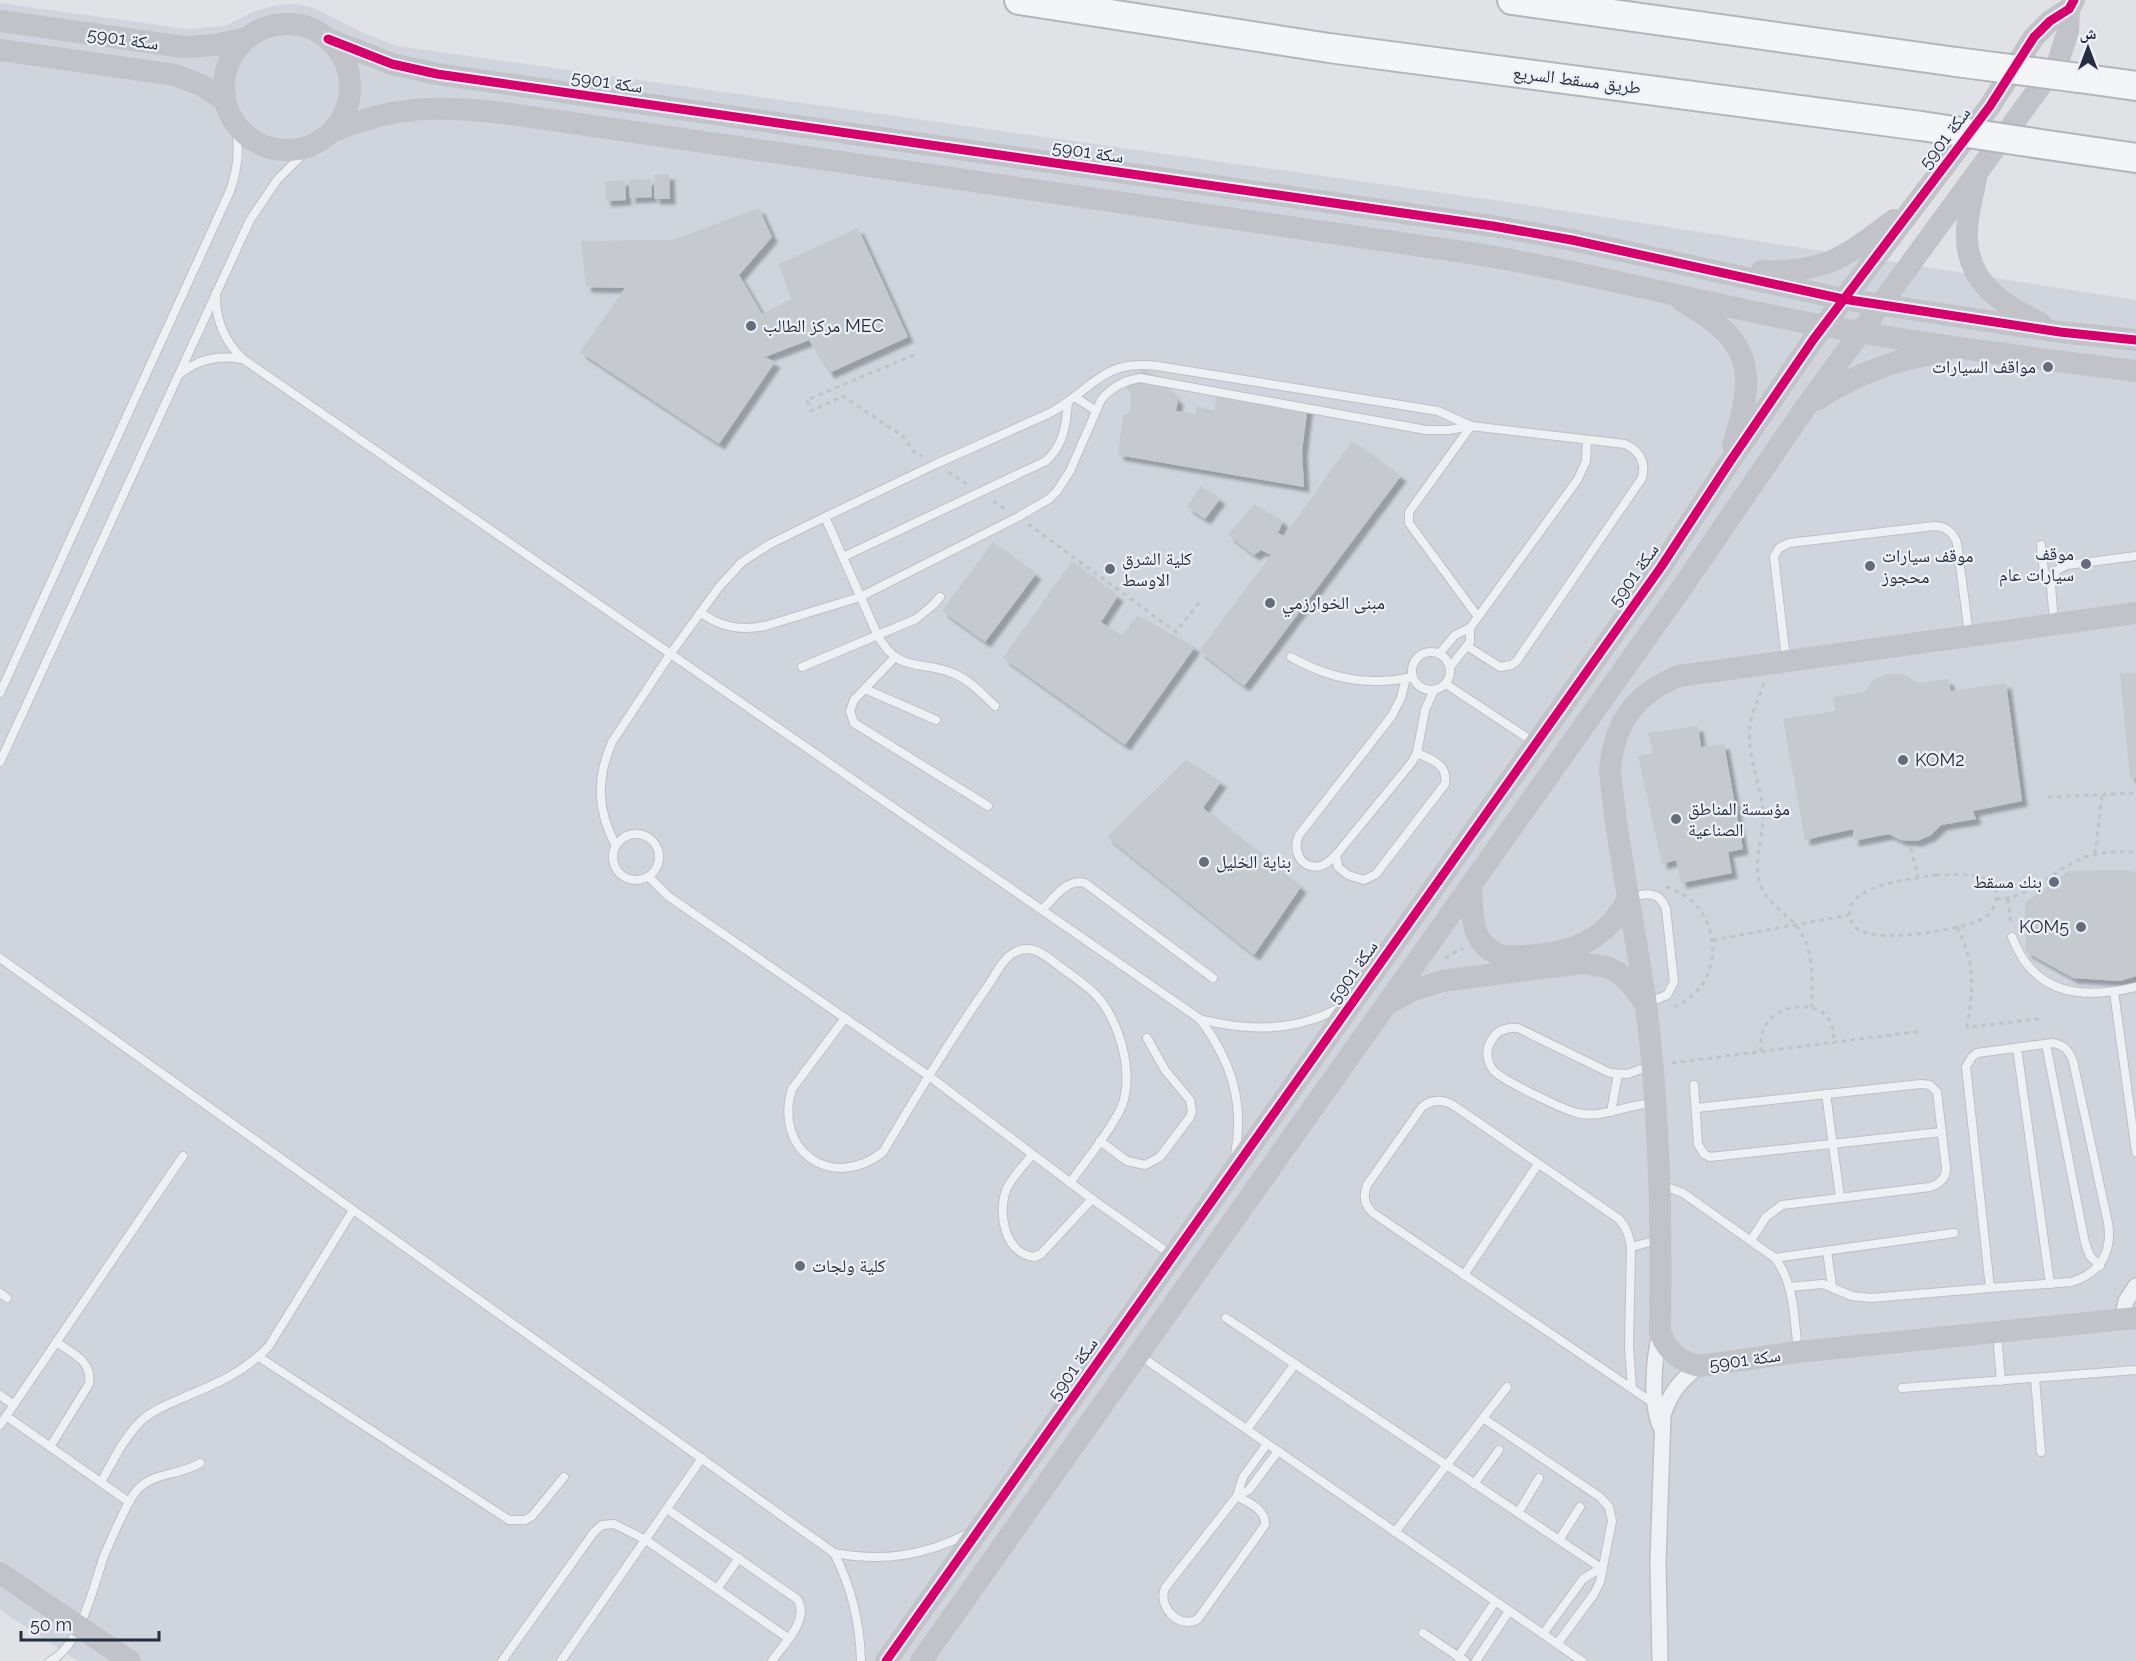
<svg xmlns="http://www.w3.org/2000/svg" width="2136" height="1661" font-family="Raleway,'Noto Naskh Arabic',sans-serif">
  <defs>
    <filter id="shadow"><feDropShadow dx="5.5" dy="5.5" stdDeviation="1.5" flood-color="#0004"/></filter>
  </defs>
  <rect width="100%" height="100%" fill="#e0e2e6"/>
  <polygon fill="#d0d5dd" points="0,3 188,29 225,26 255,11 277,5 294,4 314,8 366,34 397,46 1515,203 2136,300 2136,1661 78,1661 0,1610"/>
  <g fill="#c6c9cd" filter="url(#shadow)">
    <polygon points="669,174 670,199 654,199 654,175"/>
    <polygon points="651,179 652,197 630,198 629,180"/>
    <polygon points="625,180 626,200 605,201 605,181"/>
    <polygon points="759,208 772,237 739,275 762,314 791,299 779,264 858,228 908,337 829,373 809,340 765,357 775,362 719,444 580,352 625,288 586,287 581,241 672,240"/>
    <polygon points="1145,368 1178,400 1176,411 1196,414 1196,406 1215,411 1216,397 1254,404 1257,396 1308,404 1302,451 1304,487 1118,455 1123,415 1130,412 1131,395 1123,382"/>
    <polygon points="1352,441 1401,476 1244,686 1199,651 1271,555 1261,550 1254,555 1228,535 1254,504 1283,521 1278,533 1284,536"/>
    <polygon points="1201,486 1220,499 1205,519 1187,507"/>
    <polygon points="993,542 1036,574 985,642 942,611"/>
    <polygon points="1072,561 1118,596 1101,622 1122,636 1137,615 1195,647 1125,745 1003,658"/>
    <polygon points="2120,673 2136,673 2136,778 2130,778"/>
    <polygon points="1887,674 1903,674 1918,683 1948,679 1951,691 2006,683 2022,801 1973,811 1976,819 1941,825 1931,835 1917,841 1900,840 1889,834 1853,841 1853,829 1805,840 1783,719 1835,711 1833,697 1865,692 1873,680"/>
    <polygon points="1698,726 1701,747 1724,744 1743,849 1728,852 1732,873 1681,883 1676,860 1662,864 1638,756 1653,753 1648,733"/>
    <polygon points="1186,760 1221,782 1203,808 1301,887 1254,955 1107,837"/>
    <polygon points="2123,870 2136,872 2136,976 2120,981 2073,978 2026,952 2025,903 2068,871"/>
  </g>
  <g fill="none" stroke-linecap="round" stroke-linejoin="round">
    <g stroke="#bec0c4" stroke-width="10">
      <g id="lane">
        <path d="M216,293C215,320 224,341 243,359L1200,1019C1231,1061 1245,1102 1235,1155"/>
        <path d="M180,374C198,359 219,355 242,359"/>
        <polyline points="1075,397 1096,411"/>
        <polyline points="1471,426 1409,512 1409,523 1478,617"/>
        <path d="M825,517L878,636C900,675 921,659 955,674C971,681 982,694 995,706"/>
        <polyline points="2041,545 2044,572 2052,581"/>
        <path d="M843,557L1046,461C1064,444 1066,426 1068,402"/>
        <path d="M701,613C721,627 740,631 765,626L860,597L1018,517L1049,499L1057,491L1070,471L1101,400C1112,387 1123,381 1140,378L1426,430H1449L1471,426L1625,444C1640,451 1646,462 1642,478L1516,662L1511,665L1500,667L1467,646"/>
        <polyline points="2054,621 2051,587 2054,575 2057,570 2067,565 2136,556"/>
        <circle cx="1431" cy="671" r="19"/>
        <polyline points="1439,654 1455,635 1470,628 1578,479 1586,461 1587,441"/>
        <polyline points="895,657 854,700 850,711 854,723 988,806"/>
        <path d="M1291,657C1331,680 1369,686 1413,677"/>
        <path d="M1786,659L1774,557L1779,548L1789,543L1934,526C1946,526 1953,532 1957,543L1969,634"/>
        <polyline points="802,667 916,619 933,605 940,597"/>
        <polyline points="1450,667 1470,642 1470,628"/>
        <path d="M1406,678L1401,698L1391,717L1299,835C1292,851 1301,870 1321,866C1327,864 1332,859 1336,855L1412,762L1417,753L1425,710L1434,690"/>
        <polyline points="1446,684 1535,743"/>
        <polyline points="865,689 936,720"/>
        <path d="M0,693L230,191C238,168 240,148 235,124"/>
        <polyline points="0,762 250,220 277,180 311,146"/>
        <circle cx="636" cy="857" r="23"/>
        <path d="M616,846C597,811 596,779 612,742L671,653L719,587L742,562L770,544L825,517L936,464L1050,413C1093,390 1101,359 1157,366L1438,411L1471,426"/>
        <path d="M1336,855L1338,867L1348,875L1364,880L1376,874L1445,784C1448,764 1432,760 1417,753"/>
        <polyline points="649,877 668,896 929,1076 1092,1199 1170,1254"/>
        <path d="M1632,897C1647,893 1660,891 1666,909L1674,982L1667,995L1647,1003"/>
        <path d="M1042,910C1054,898 1067,878 1085,883L1213,978"/>
        <path d="M2012,937C2034,995 2082,1000 2136,987"/>
        <path d="M0,958L834,1553C882,1562 924,1556 967,1534"/>
        <polyline points="2114,992 2136,1152"/>
        <path d="M845,1018L792,1089C773,1151 832,1192 883,1152C916,1096 950,1040 987,987C995,976 1003,958 1015,952C1032,943 1046,956 1059,966C1071,975 1085,984 1095,994C1120,1019 1137,1080 1119,1112C1106,1137 1086,1160 1070,1183"/>
        <path d="M1200,1019C1248,1032 1296,1032 1341,1007"/>
        <path d="M2052,1043C2063,1044 2069,1050 2073,1061L2108,1223C2113,1253 2099,1274 2071,1282L1990,1288L1966,1067L1972,1057L1977,1053Z"/>
        <polyline points="2046,1044 2085,1243 2090,1256 2100,1266"/>
        <polyline points="2017,1048 2050,1284"/>
        <path d="M1650,1066L1627,1074L1610,1073L1518,1028C1507,1027 1497,1030 1491,1041C1485,1050 1487,1063 1494,1071C1504,1081 1562,1109 1577,1113C1603,1119 1628,1104 1654,1103"/>
        <polyline points="1694,1085 1698,1144 1704,1154 1710,1157 1942,1132"/>
        <polyline points="1826,1094 1840,1197"/>
        <path d="M1696,1108L1921,1084L1930,1085L1937,1092L1946,1168C1946,1178 1940,1184 1930,1187L1782,1205L1766,1217L1751,1240"/>
        <polyline points="1611,1112 1618,1074"/>
        <polyline points="1100,1141 1127,1161 1145,1165 1160,1157 1190,1117 1192,1111 1190,1100 1165,1070 1147,1038"/>
        <path d="M1032,1155C1024,1165 1013,1176 1007,1188C997,1212 1004,1253 1034,1257L1041,1254L1092,1199"/>
        <path d="M1661,1185L1683,1193L1775,1258C1795,1284 1794,1320 1798,1351"/>
        <polyline points="1631,1247 1658,1240"/>
        <polyline points="1827,1251 1832,1286"/>
        <polyline points="1775,1258 1954,1233"/>
        <polyline points="1464,1275 1538,1164"/>
        <polyline points="1789,1287 1823,1284 1852,1296 1871,1298 1990,1288"/>
        <polyline points="0,1293 7,1298"/>
        <polyline points="1226,1318 1601,1568"/>
        <polyline points="1997,1334 2001,1381"/>
        <polyline points="1139,1355 1582,1661"/>
        <polyline points="259,1357 509,1520 525,1520 532,1516 564,1477"/>
        <polyline points="2035,1378 2041,1452"/>
        <path d="M1632,1388L1629,1347L1631,1247C1629,1236 1627,1228 1619,1219L1453,1105C1442,1099 1432,1099 1422,1107L1367,1185C1363,1197 1364,1204 1373,1213L1653,1403"/>
        <polyline points="1902,1388 2136,1370"/>
        <polyline points="0,1395 14,1405"/>
        <polyline points="6,1416 129,1502"/>
        <polyline points="1483,1418 1600,1497 1609,1507 1612,1521 1600,1582 1594,1594 1557,1644"/>
        <polyline points="0,1425 183,1156"/>
        <polyline points="1247,1429 1295,1364"/>
        <path d="M50,1447L89,1384C93,1361 72,1353 56,1342"/>
        <path d="M101,1482C113,1461 124,1437 142,1420C155,1409 171,1403 187,1396C218,1383 246,1371 269,1346L353,1210"/>
        <polyline points="1474,1484 1499,1450"/>
        <path d="M1237,1496C1249,1503 1266,1509 1265,1525L1198,1619C1180,1630 1157,1607 1165,1588Z"/>
        <polyline points="1237,1496 1249,1490 1278,1451"/>
        <polyline points="1237,1496 1243,1477 1267,1444"/>
        <path d="M667,1509L797,1599C811,1619 783,1645 772,1661"/>
        <polyline points="1518,1513 1539,1478"/>
        <polyline points="1395,1532 1507,1387"/>
        <polyline points="1559,1540 1580,1507"/>
        <path d="M834,1553C852,1588 860,1622 861,1661"/>
        <polyline points="717,1589 739,1558"/>
        <polyline points="1423,1633 1465,1661"/>
        <polyline points="1543,1634 1583,1579 1601,1568"/>
        <polyline points="1458,1657 1495,1602"/>
        <path d="M50,1661C81,1646 93,1587 104,1556C110,1542 116,1528 123,1514C128,1504 132,1494 140,1487C157,1472 181,1475 200,1463"/>
        <polyline points="502,1661 594,1532 602,1525 614,1524 646,1540 788,1638"/>
        <polyline points="561,1661 702,1458"/>
        <polyline points="1476,1661 1509,1611"/>
      </g>
    </g>
    <g stroke="#bec0c4" stroke-width="18">
      <g id="street">
        <polyline points="2122,1320 2126,1301 2136,1286"/>
        <path d="M1660,1425C1650,1401 1654,1359 1660,1333"/>
        <path d="M1660,1661L1658,1562L1663,1415C1670,1393 1681,1379 1700,1366"/>
      </g>
    </g>
    <g stroke="#b2b5bb" stroke-width="32">
      <g id="highway">
        <polyline points="1019,0 1329,48 1921,126"/>
        <polyline points="1512,0 1956,62"/>
        <polyline points="2079,78 2136,86"/>
        <polyline points="2034,143 2136,158"/>
      </g>
    </g>
    <g stroke="#c2c3c9" stroke-width="3" stroke-dasharray="4.5 4.5" stroke-linecap="butt">
      <polyline points="914,355 807,400 811,411 843,396 904,437 913,451 922,456"/>
      <polyline points="948,472 968,485"/>
      <polyline points="993,501 1005,509"/>
      <polyline points="1028,524 1176,632 1201,600"/>
      <path d="M1764,683C1759,698 1752,711 1750,727C1746,758 1763,786 1763,817C1763,841 1752,863 1761,886C1766,899 1780,910 1791,920C1815,943 1812,976 1812,1007"/>
      <polyline points="2048,797 2136,793"/>
      <polyline points="1911,848 1918,877"/>
      <polyline points="2095,854 2102,796"/>
      <path d="M1936,875C1955,875 1998,869 1996,899C1995,907 1990,914 1984,918C1963,930 1870,946 1854,926C1850,921 1849,914 1850,909C1855,884 1916,878 1936,875Z"/>
      <path d="M1666,887C1706,898 1724,943 1705,980C1699,992 1687,1000 1675,1007"/>
      <path d="M1996,899C2026,899 2046,877 2072,863C2092,852 2114,851 2136,852"/>
      <polyline points="2008,899 2011,924"/>
      <path d="M1957,927C1976,964 1973,988 1967,1027L2040,1019"/>
      <polyline points="1713,940 1849,915"/>
      <polyline points="1445,958 1463,948"/>
      <path d="M1761,1052C1761,1044 1760,1036 1764,1028C1776,1000 1840,994 1833,1044"/>
      <polyline points="1672,1063 1922,1031"/>
    </g>
    <use href="#lane" stroke="#eff0f3" stroke-width="8"/>
    <use href="#street" stroke="#eff0f3" stroke-width="15"/>
    <g stroke="#c1c3c9" stroke-width="22">
      <polyline points="0,21 184,47 216,45 246,38"/>
      <circle cx="287" cy="87" r="63"/>
      <polyline points="328,39 392,64 437,74 1493,226 1572,240 1843,299 2060,332 2136,340"/>
      <polyline points="0,50 175,75 201,85 224,100"/>
      <path d="M333,131C394,106 438,105 503,113L1477,254C1594,273 1708,305 1825,326C1928,345 2032,358 2136,371"/>
      <path d="M1976,178C1973,195 1968,212 1967,229C1964,280 1999,303 2040,323"/>
      <path d="M1762,271C1827,273 1844,257 1894,220"/>
      <path d="M1682,301C1696,310 1710,317 1721,328C1760,361 1745,404 1733,446"/>
      <path d="M1816,400C1854,375 1899,358 1944,352"/>
      <path d="M2136,613L1679,676C1635,694 1614,722 1610,770C1617,849 1635,926 1646,1005C1660,1114 1662,1223 1660,1333C1668,1352 1680,1362 1700,1366L1798,1352L2136,1318"/>
      <path d="M1471,887C1473,916 1469,945 1503,956C1556,957 1603,949 1628,898"/>
      <polyline points="1391,1002 1413,990 1442,981 1582,963 1607,967 1619,973 1629,982 1645,1003"/>
      <polyline points="0,1573 130,1661"/>
      <polyline points="886,1661 1661,567 1729,463 1813,340 1990,106 2034,37 2050,21 2069,9 2074,0"/>
      <polyline points="921,1661 1683,586 1805,408 2058,62 2068,31 2069,9"/>
    </g>
    <use href="#highway" stroke="#f4f5f6" stroke-width="28"/>
    <g stroke="#b2b5bb" stroke-width="32" stroke-linecap="butt">
      <g id="highway-bridge">
        <polyline points="1956,62 2079,78"/>
        <polyline points="1921,126 2034,143"/>
      </g>
    </g>
    <use href="#highway-bridge" stroke="#f4f5f6" stroke-width="28"/>
    <g stroke="#edf0f6" stroke-width="13">
      <g id="cycleway">
        <polyline points="328,39 392,64 437,74 1493,226 1572,240 1843,299 2060,332 2136,340"/>
        <polyline points="886,1661 1661,567 1729,463 1813,340 1990,106 2034,37 2050,21 2069,9 2074,0"/>
      </g>
    </g>
    <use href="#cycleway" stroke="#d6006c" stroke-width="9"/>
  </g>
  <g fill="#666c7b" stroke="#edf0f6" stroke-width="2">
    <circle cx="751" cy="326" r="6"/>
    <circle cx="2048" cy="367" r="6"/>
    <circle cx="2086" cy="564" r="6"/>
    <circle cx="1870" cy="566" r="6"/>
    <circle cx="1110" cy="569" r="6"/>
    <circle cx="1270" cy="603" r="6"/>
    <circle cx="1903" cy="760" r="6"/>
    <circle cx="1676" cy="819" r="6"/>
    <circle cx="1204" cy="862" r="6"/>
    <circle cx="2054" cy="882" r="6"/>
    <circle cx="2081" cy="927" r="6"/>
    <circle cx="800" cy="1266" r="6"/>
  </g>
  <g text-anchor="middle" stroke-width="4.5" stroke-linejoin="round" paint-order="stroke">
    <g font-size="18" fill="#252d41" stroke="#edf0f6">
      <text transform="translate(123 39) rotate(8)" y="6">سكة 5901</text>
      <text transform="translate(1577 80) rotate(7)" y="6">طريق مسقط السريع</text>
      <text transform="translate(607 82) rotate(8)" y="6">سكة 5901</text>
      <text transform="translate(1945 138) rotate(-53)" y="6">سكة 5901</text>
      <text transform="translate(1088 152) rotate(8)" y="6">سكة 5901</text>
      <text transform="translate(1634 575) rotate(-55)" y="6">سكة 5901</text>
      <text transform="translate(1353 972) rotate(-55)" y="6">سكة 5901</text>
      <text transform="translate(1745 1360) rotate(-8)" y="6">سكة 5901</text>
      <text transform="translate(1073 1369) rotate(-55)" y="6">سكة 5901</text>
    </g>
    <g font-size="18" fill="#252d41" stroke="#edf0f6" text-anchor="start">
      <text x="763" y="332">مركز الطالب MEC</text>
      <text x="2036" y="373" text-anchor="end">مواقف السيارات</text>
      <text x="2074" y="560" text-anchor="end">موقف<tspan x="2074" dy="21">سيارات عام</tspan></text>
      <text x="1882" y="562">موقف سيارات<tspan x="1882" dy="21">محجوز</tspan></text>
      <text x="1122" y="565">كلية الشرق<tspan x="1122" dy="21">الاوسط</tspan></text>
      <text x="1282" y="609">مبنى الخوارزمي</text>
      <text x="1915" y="766">KOM2</text>
      <text x="1688" y="815">مؤسسة المناطق<tspan x="1688" dy="21">الصناعية</tspan></text>
      <text x="1216" y="868">بناية الخليل</text>
      <text x="2042" y="888" text-anchor="end">بنك مسقط</text>
      <text x="2069" y="933" text-anchor="end">KOM5</text>
      <text x="812" y="1272">كلية ولجات</text>
    </g>
  </g>
  <g transform="translate(2088 48)" stroke="#edf0f6" stroke-width="4.5" paint-order="stroke">
  <path d="M0-4.5L10 22L0 15L-10 22Z" fill="#252d41"/>
  <text y="-9" font-size="16" font-weight="bold" text-anchor="middle" fill="#252d41">ش</text>
  </g>
  <path d="M21 1631v9h138v-9" fill="none" stroke="#252d41" stroke-width="3"/>
  <text x="30" y="1631" font-size="18" fill="#252d41" stroke="#edf0f6" stroke-width="4.5" paint-order="stroke">50 m</text>
</svg>
